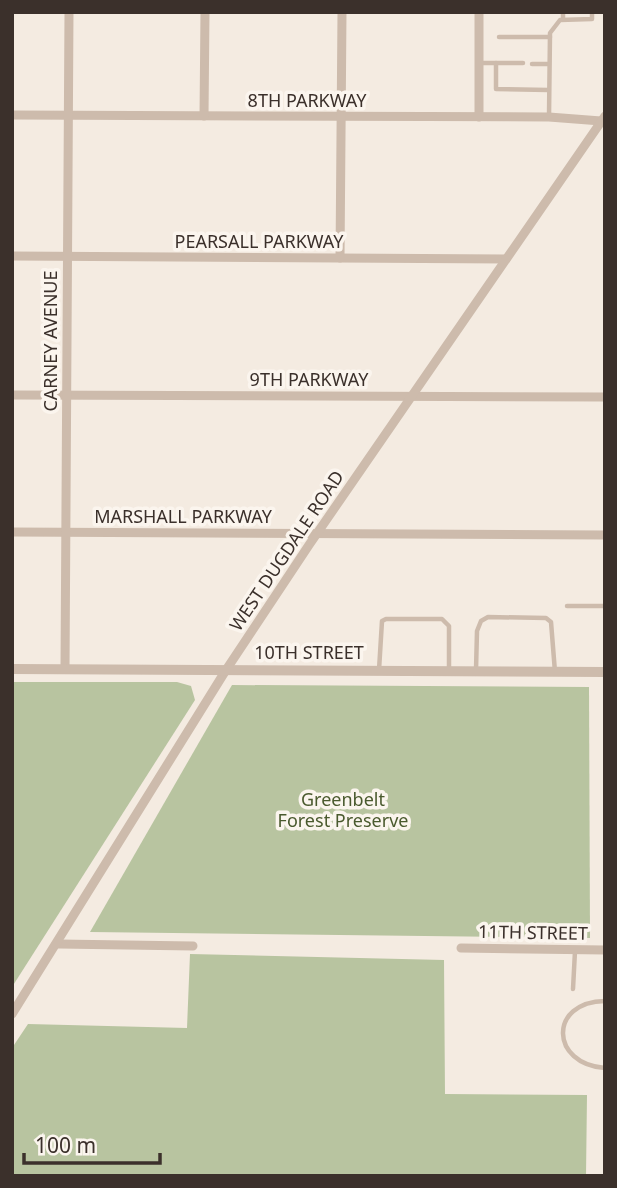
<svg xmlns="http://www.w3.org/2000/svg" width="617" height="1188" font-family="'Noto Sans',sans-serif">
  <rect width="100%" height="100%" fill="#f4ebe1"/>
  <g fill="#b8c4a0">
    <polygon points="12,682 177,682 191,686 195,700 12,987"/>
    <polygon points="232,685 589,687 590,938 90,932"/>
    <polygon points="190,954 444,960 445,1094 587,1095 586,1176 12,1176 12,1048 28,1024 187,1028"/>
  </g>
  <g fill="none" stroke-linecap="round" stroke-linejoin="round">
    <g stroke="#cdbbac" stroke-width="4.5">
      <polyline points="563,19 563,12"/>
      <polyline points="499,37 550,37"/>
      <polyline points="480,63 523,63"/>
      <polyline points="496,63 496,89 548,90"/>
      <polyline points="532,64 549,64"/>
      <polyline points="549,116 550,33 560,20 592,19 592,12"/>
      <polyline points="567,606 605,606"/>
      <polyline points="379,670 382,621 386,619 442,619 449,626 449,671"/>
      <polyline points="476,670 477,631 481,621 488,617 546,618 551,622 555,672"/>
      <polyline points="573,989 575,951"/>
      <path d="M605,1001C548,1002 550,1064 605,1068"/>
    </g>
    <g stroke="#cdbbac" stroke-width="9">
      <polyline points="12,115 549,117 601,121"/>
      <polyline points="204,116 205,12"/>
      <polyline points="479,117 479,12"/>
      <polyline points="12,256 506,259"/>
      <polyline points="340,258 342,12"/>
      <polyline points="12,395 605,397"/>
      <polyline points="12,532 605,535"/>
      <polyline points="65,669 69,12"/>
      <polyline points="59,944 193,946"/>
      <polyline points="461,948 605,950"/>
      <polyline points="12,1014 226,670 309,545 605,116"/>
    </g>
    <polyline stroke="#cdbbac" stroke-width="10" points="12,669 605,672"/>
  </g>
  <g text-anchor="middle" stroke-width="7" stroke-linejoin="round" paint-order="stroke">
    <g font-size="18" fill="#3b302b" stroke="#fbf5ee">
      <text x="307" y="107">8TH PARKWAY</text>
      <text x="259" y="248">PEARSALL PARKWAY</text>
      <text transform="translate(51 341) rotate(-90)" y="6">CARNEY AVENUE</text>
      <text x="309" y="386">9TH PARKWAY</text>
      <text x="183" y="523">MARSHALL PARKWAY</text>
      <text transform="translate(287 551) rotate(-56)" y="6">WEST DUGDALE ROAD</text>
      <text x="309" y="659">10TH STREET</text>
      <text transform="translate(533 933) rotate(1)" y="6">11TH STREET</text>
    </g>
    <g font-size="18" fill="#4a5a2e" stroke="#fbf5ee">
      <text x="343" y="806">Greenbelt<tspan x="343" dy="21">Forest Preserve</tspan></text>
    </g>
  </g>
  <rect width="617" height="1188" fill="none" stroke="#3b302b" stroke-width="28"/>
  <path d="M24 1153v10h136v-10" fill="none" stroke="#3b302b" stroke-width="3.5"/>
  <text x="35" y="1153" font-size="21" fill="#3b302b" stroke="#fbf5ee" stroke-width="5" paint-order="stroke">100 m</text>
</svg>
